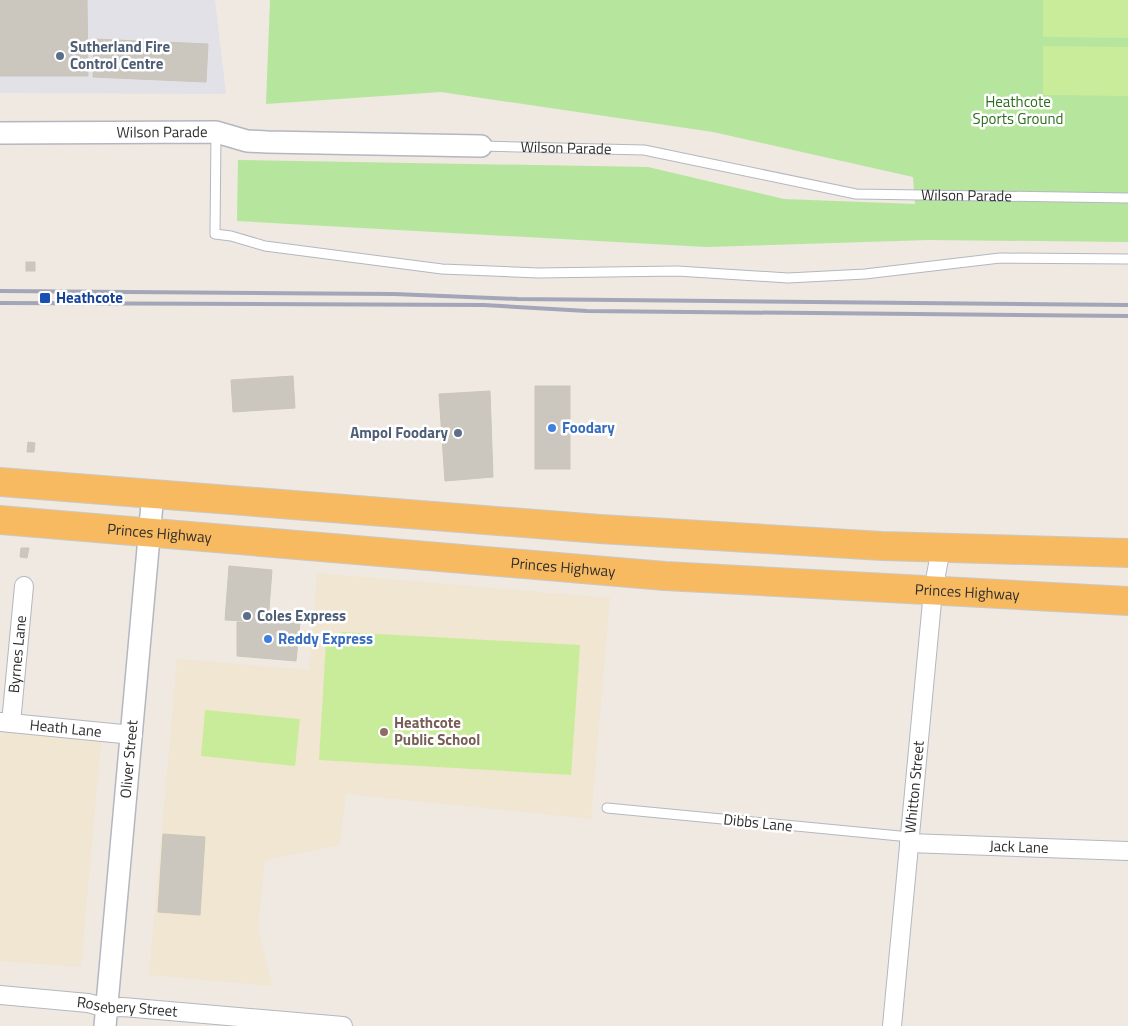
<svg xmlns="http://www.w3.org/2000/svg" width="1128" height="1026" font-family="'Titillium Web',sans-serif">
  <rect width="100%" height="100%" fill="#efe9e1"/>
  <polygon fill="#e3e1e8" points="0,0 215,0 226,94 0,93"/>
  <g fill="#f0e6d1">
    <polygon points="317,573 610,598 591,819 346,794 340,845 265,860 258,928 272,986 149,975 177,659 309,670"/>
    <polygon points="0,731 101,741 81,967 0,961"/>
  </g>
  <polygon fill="#b6e59e" points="270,0 1128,0 1128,242 929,240 706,247 237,221 238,160 648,167 784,199 915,204 913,177 713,132 441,92 266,104"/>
  <g fill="#c9ec9a">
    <polygon points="1043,0 1128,0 1128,38 1043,37"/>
    <polygon points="1043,46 1128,47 1128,96 1043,95"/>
    <polygon points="342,632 580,645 571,775 319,760 326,642"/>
    <polygon points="205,710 300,719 295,766 201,756"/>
  </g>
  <g fill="#cbc7bf" stroke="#cbc5ba">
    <polygon points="0,0 87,0 88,76 0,76"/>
    <polygon points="94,39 208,44 206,82 93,77"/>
    <rect x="26" y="262" width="9" height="9"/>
    <polygon points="293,376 295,408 233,412 231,380"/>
    <rect x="535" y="386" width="35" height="83"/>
    <polygon points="490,391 493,477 445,481 439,394"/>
    <polygon points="28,442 35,443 34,452 27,452"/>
    <polygon points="21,548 29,548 27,558 20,557"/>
    <polygon points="229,566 272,570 268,622 225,620"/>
    <polygon points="237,622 300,623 296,661 237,656"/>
    <polygon points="163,834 205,837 200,915 158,912"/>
  </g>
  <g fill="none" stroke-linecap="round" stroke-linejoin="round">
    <g stroke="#b4b7c1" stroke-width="11">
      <g id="service">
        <polyline points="216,132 215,234 231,236 265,246 442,269 539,273 677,271 788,278 865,274 1000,258 1128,259"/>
        <path id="s1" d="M481,146L644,150L856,194L1128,198"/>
        <polyline points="607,808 910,837"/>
      </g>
    </g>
    <g stroke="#b4b7c1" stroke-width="20">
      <g id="minor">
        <path id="s2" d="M0,722L133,735"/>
        <path id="s3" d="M11,723L24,586"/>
        <path id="s4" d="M909,843L1128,851"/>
        <path id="s5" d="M0,995L88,1003L107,1008L123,1007L343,1026"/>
        <path id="s6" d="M892,1026L933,591L941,548"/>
      </g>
    </g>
    <g stroke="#b4b7c1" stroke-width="24">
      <g id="tertiary">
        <path id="s7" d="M0,133L216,132L247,141L267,142L481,146"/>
        <path id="s8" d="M105,1026L153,493"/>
      </g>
    </g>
    <g stroke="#c9c9c9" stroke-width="30">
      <g id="trunk">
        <polyline points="0,482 600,529 882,546 1128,553"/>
        <path id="s9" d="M0,520L665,576L1128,601"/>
      </g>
    </g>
    <use href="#service" stroke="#fff" stroke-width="9"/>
    <use href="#minor" stroke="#fff" stroke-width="18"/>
    <use href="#tertiary" stroke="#fff" stroke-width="21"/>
    <use href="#trunk" stroke="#f8ba60" stroke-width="28"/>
    <g stroke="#a3a6b8" stroke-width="4">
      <polyline points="0,291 394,294 518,299 1128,305"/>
      <polyline points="0,303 484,305 587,311 1128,316"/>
    </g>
  </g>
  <g fill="#5c6f8a" stroke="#fff" stroke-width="2">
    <circle cx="60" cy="56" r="5"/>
    <circle cx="458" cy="433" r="5"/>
    <circle cx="247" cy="616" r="5"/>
  </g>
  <rect fill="#1a4fb4" stroke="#fff" stroke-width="2" x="39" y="292" width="12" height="12" rx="2.5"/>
  <g fill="#3f7fe0" stroke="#fff" stroke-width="2">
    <circle cx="552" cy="428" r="5"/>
    <circle cx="268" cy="639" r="5"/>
  </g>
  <circle fill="#8d6e63" stroke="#fff" stroke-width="2" cx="384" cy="732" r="5"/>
  <g text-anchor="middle" stroke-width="5" stroke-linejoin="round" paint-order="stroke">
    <g font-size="15" font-weight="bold" fill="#4e5e75" stroke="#fff" text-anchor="start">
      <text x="70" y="52">Sutherland Fire<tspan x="70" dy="17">Control Centre</tspan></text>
      <text x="448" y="438" text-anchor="end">Ampol Foodary</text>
      <text x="257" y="621">Coles Express</text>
    </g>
    <g font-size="15" fill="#2c6e1b" stroke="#fff">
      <text x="1018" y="107">Heathcote<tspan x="1018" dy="17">Sports Ground</tspan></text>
    </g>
    <g font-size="15" fill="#2e2e2e" stroke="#fff">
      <text dy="5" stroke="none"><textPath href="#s7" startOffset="162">Wilson Parade</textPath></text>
      <text dy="5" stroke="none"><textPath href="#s1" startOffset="85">Wilson Parade</textPath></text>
      <text dy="5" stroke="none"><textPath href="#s1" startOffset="490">Wilson Parade</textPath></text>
      <text dy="5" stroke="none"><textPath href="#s9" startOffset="160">Princes Highway</textPath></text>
      <text dy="5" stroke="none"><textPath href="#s9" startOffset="565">Princes Highway</textPath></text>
      <text dy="5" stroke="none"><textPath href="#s9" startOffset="970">Princes Highway</textPath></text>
      <text dy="5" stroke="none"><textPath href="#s3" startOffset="69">Byrnes Lane</textPath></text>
      <text dy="5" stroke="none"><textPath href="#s2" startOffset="66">Heath Lane</textPath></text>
      <text dy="5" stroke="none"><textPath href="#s8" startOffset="268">Oliver Street</textPath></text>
      <text dy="5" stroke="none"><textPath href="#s6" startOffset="240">Whitton Street</textPath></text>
      <text transform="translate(758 823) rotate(6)" y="5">Dibbs Lane</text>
      <text dy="5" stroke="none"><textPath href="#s4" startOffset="110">Jack Lane</textPath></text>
      <text dy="5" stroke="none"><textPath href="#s5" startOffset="128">Rosebery Street</textPath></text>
    </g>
    <g font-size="15" font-weight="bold" fill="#164399" stroke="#fff" text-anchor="start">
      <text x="56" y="303">Heathcote</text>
    </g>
    <g font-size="15" font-weight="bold" fill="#366cbe" stroke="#fff" text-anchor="start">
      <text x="562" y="433">Foodary</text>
      <text x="278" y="644">Reddy Express</text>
    </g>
    <g font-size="15" font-weight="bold" fill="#785e54" stroke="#fff" text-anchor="start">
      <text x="394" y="728">Heathcote<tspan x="394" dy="17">Public School</tspan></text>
    </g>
  </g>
</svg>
